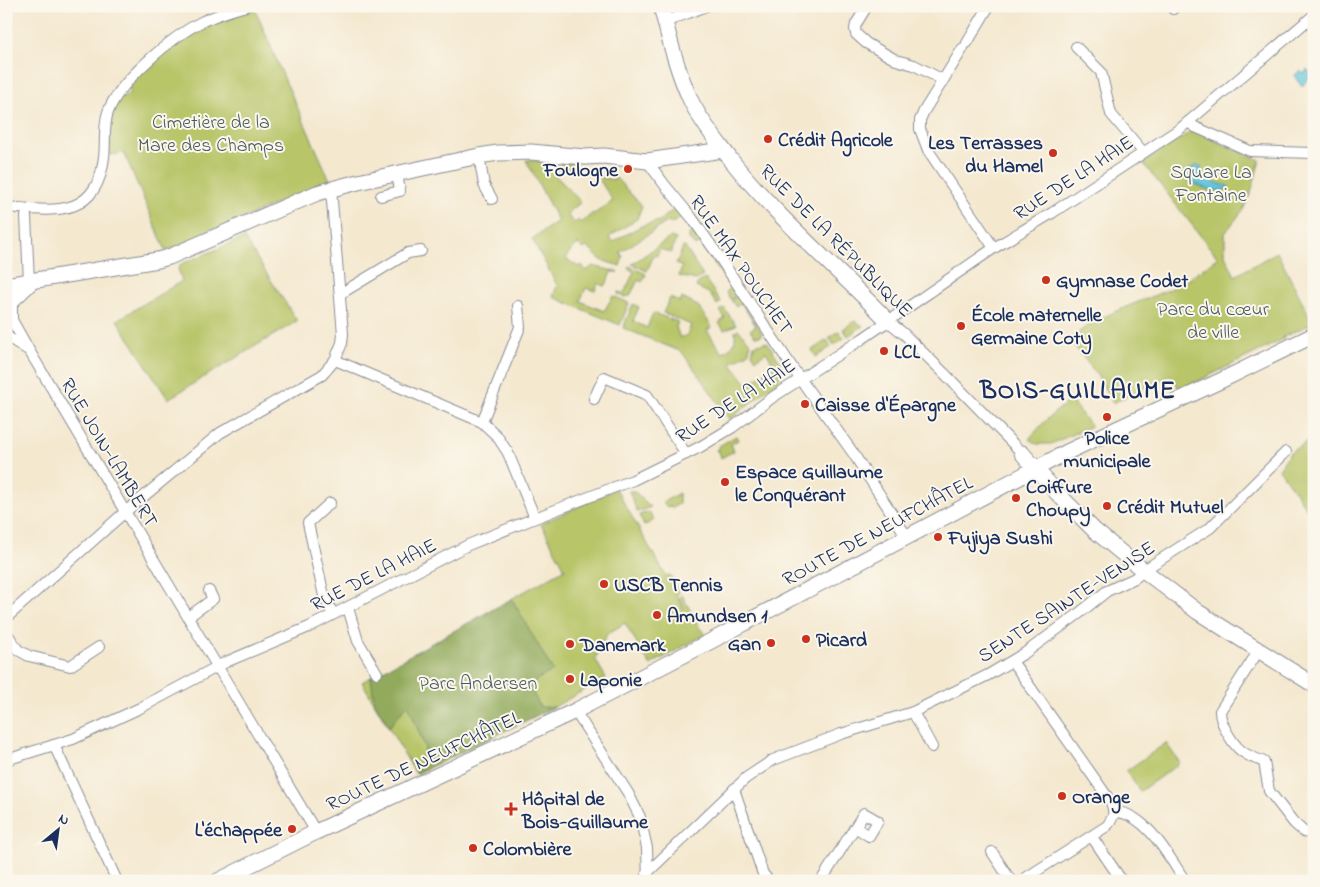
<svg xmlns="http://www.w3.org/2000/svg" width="1320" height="887" font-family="'Indie Flower',sans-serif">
  <rect width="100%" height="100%" fill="#fbf7ec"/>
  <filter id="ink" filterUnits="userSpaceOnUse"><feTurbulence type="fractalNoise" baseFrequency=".02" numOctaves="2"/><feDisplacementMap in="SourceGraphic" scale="10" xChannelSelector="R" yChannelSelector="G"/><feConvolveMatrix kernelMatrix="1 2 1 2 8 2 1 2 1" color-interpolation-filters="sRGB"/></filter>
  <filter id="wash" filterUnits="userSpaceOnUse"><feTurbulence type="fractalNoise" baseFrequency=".0096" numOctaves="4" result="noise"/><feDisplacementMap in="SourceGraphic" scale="20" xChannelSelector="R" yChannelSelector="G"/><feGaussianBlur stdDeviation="1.12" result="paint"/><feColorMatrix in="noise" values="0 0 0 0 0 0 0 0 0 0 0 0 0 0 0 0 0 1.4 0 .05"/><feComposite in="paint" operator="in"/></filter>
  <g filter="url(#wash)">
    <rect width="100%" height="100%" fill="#f4e8cf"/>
    <g fill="#b8c567" stroke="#6a7a62">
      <path d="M254,7L285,80L330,180L217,230L214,228L207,231L205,235L166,251L124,153L109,155C109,134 108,113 122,96H126L129,94L130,85L137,74L172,46L212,22Z"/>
      <path d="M1190,132H1195L1260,160L1251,192L1243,210L1225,233V255L1235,276L1277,252L1313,323L1283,337L1284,339L1180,390L1171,375L1113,403L1097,375L1070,340C1093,316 1145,301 1176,286C1191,279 1204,267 1218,258L1143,163Z"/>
      <polygon points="526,160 572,163 571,169 558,168 556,176 581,202 569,212 570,214 568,216 575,223 578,220 581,223 593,213 594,214 613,201 599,179 600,177 614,180 615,177 642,206 637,219 609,237 612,242 641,226 659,221 676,208 678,208 683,214 683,216 671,224 669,221 620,252 623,257 620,266 601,260 587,247 583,249 578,244 568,254 566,259 579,267 582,265 586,271 593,266 618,272 611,272 606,285 604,286 598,283 595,291 586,288 580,301 604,311 613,296 629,303 620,325 553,297 557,285 532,239 558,221"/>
      <polygon points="692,231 701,240 737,295 730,299 726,292 731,288 700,243 695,246 689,239 689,234"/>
      <polygon points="671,237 676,239 671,253 660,249 657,256 654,255 647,271 632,264"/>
      <polygon points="244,238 297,321 168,399 117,320 182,281 178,269 181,264"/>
      <polygon points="683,247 685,247 703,276 696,280 679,276 682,267 676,264"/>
      <polygon points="629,266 646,274 642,282 638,280 630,296 624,297 618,294 618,292 624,293 634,272 628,268"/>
      <polygon points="705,279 721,302 717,305 709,293 696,287 698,283"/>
      <polygon points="738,296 762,333 760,336 755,336 750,330 756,326 741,303 736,307 731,300"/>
      <path d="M670,298L680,302L682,298L698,306L712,327L707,330L722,353C733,346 736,345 735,331L738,329L751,344L748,353L731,363L747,384L775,366L766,352L756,359L752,353L754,345L767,342L781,363L779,380L730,419L682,352L623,328L633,304L639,307L633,321L647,328L653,313L678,322L676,327L680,338L687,335L691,325L663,313Z"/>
      <polygon points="724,308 736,325 724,330 719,323 725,318 720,311"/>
      <polygon points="855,321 863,326 848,336 843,329"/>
      <polygon points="839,331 844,338 834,345 829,338"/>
      <polygon points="827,340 831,347 816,357 812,350"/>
      <polygon points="1070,400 1091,426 1051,444 1037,444 1029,439 1047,419"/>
      <polygon points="736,436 738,440 731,444 734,451 721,458 719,451 716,451 719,446"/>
      <polygon points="1314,438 1314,519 1279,469 1290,452"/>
      <polygon points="616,489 666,576 670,575 679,593 676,595 684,609 679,597 682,595 700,629 706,634 650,665 625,623 607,634 595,659 606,678 554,707 416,774 362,682 565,569 541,524"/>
      <polygon points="629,491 634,491 651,507 637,512"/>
      <polygon points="679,493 679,504 672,508 670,506 667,507 663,502"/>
      <polygon points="649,512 654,520 644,526 639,515"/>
      <polygon points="1166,743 1180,763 1140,791 1126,771"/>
    </g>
    <polygon fill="#92aa5c" stroke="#566c5d" points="512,599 553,671 538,679 530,687 540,707 554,707 416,774 425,748 408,704 389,727 374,702 371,677"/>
    <g fill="#5bc1d9" stroke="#3b789c">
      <polygon points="1307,69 1314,77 1308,78 1302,87 1294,76 1300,71 1304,74"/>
      <path d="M1198,165L1201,166V171C1208,181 1216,183 1228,186L1229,188C1215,195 1196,186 1185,177L1188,170Z"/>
    </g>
  </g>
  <g filter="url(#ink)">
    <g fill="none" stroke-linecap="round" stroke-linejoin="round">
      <g stroke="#888c96" stroke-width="12">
        <g id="street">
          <polyline points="867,6 856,24 855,29 856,34 866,43 896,60 914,65 943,80"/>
          <polyline points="1173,9 1173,6"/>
          <polyline points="665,22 706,6"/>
          <polyline points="967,43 989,6"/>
          <polyline points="1076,47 1101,72 1111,114 1143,152"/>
          <polyline points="963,48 924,111 920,120 920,129 928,150 994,248"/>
          <polyline points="1188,122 1195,127 1250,151 1314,153"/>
          <polyline points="479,156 484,185 492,199"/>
          <polyline points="647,161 664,184 692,218 718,255 794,370 853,453 907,537"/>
          <polyline points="381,196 400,191 397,174"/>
          <path d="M6,207C54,211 97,219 104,157C106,143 103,126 108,112C119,81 173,36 203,21C217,15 231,10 246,6"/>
          <polyline points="26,216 29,282"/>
          <polyline points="340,294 408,253 421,251"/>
          <polyline points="12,301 12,320 30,352 316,832"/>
          <polyline points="888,321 904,334 944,373 1022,453"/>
          <polyline points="6,336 28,350"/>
          <polyline points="335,360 482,422 497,436 508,453 535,518"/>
          <polyline points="594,399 604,377 647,395 686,454"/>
          <polyline points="482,422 520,327 518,306"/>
          <polyline points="330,503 308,523 324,596 333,614"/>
          <polyline points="348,608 358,641 377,673"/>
          <polyline points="188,617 213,599 209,591"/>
          <polyline points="6,618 125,512 220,433 322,375 335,360 342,343 343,334 331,189"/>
          <polyline points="6,632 18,650 29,656 70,666 99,647"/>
          <path d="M1259,650L1220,711C1220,724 1234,748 1246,754C1252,758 1258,759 1264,762L1269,791L1294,823L1304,832L1314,834"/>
          <path d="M1012,661L1111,802C1115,813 1114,817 1107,826L1021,881"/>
          <polyline points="575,711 628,793 640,817 647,848 648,881"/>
          <polyline points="913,712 932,747"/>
          <polyline points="54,745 117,881"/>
          <polyline points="6,760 73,739 140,708 226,662 309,627 468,545 535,518 633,480 700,447 733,427 773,397 862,339 994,248 1052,213 1181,128 1314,15"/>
          <polyline points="734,789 763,874 769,881"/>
          <path d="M1115,812C1146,813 1169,857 1185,881"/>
          <polyline points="1092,837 1122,881"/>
          <polyline points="992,852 1011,881"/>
          <polyline points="647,873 746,778 773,760 841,734 913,712 988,675 1025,653 1077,615 1107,591 1135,578 1144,570 1210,528 1286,452"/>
          <polyline points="821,881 864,813 878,821 869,836 855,827"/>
        </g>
      </g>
      <g stroke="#888c96" stroke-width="17">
        <g id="secondary">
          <path d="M661,6C669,38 677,71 691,101C701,122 717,141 731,160C778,219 836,267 888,321"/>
          <polyline points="6,285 158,260 169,257 317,193 358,182 479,156 498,153 531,152 585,157 604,156 647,161 723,150"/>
          <polyline points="6,306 31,282"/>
          <polyline points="1022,453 1057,493 1094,530 1129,559 1198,612 1314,685"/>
          <polyline points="218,881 316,832 575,711 713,640 1067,452 1220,381 1314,335"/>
        </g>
      </g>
      <use href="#street" stroke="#fff" stroke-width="10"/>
      <use href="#secondary" stroke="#fff" stroke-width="15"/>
    </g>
  </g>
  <g fill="#c8321e" stroke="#fbf7ec" stroke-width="2">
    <circle cx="768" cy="139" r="5"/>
    <circle cx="1053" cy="153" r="5"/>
    <circle cx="628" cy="169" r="5"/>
    <circle cx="1046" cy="280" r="5"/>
    <circle cx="961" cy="326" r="5"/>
    <circle cx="884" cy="351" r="5"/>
    <circle cx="805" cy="404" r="5"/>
    <circle cx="1107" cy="417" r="5"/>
    <circle cx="725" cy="482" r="5"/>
    <circle cx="1016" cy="498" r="5"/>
    <circle cx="1107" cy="506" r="5"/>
    <circle cx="938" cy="537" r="5"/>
    <circle cx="604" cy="584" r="5"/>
    <circle cx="657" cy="615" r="5"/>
    <circle cx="806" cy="639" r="5"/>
    <circle cx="771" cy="643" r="5"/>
    <circle cx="570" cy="644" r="5"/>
    <circle cx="570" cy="679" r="5"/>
    <circle cx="1062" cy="796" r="5"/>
    <path d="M508.5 801.5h5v5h5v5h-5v5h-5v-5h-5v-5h5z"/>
    <circle cx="292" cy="829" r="5"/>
    <circle cx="473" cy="848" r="5"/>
  </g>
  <g text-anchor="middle" stroke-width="4" stroke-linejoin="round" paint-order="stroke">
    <g font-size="20" fill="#4a5c61" stroke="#fbf7ec">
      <text x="211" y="128">Cimetière de la<tspan x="211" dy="23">Mare des Champs</tspan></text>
      <text x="1211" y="178">Square La<tspan x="1211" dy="23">Fontaine</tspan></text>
      <text x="1213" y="315">Parc du cœur<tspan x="1213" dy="23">de ville</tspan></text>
      <text x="478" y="689">Parc Andersen</text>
    </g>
    <g font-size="20" font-weight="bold" fill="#1b2f5e" stroke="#fbf7ec" text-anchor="start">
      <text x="778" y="146">Crédit Agricole</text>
      <text x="1043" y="149" text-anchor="end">Les Terrasses<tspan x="1043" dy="23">du Hamel</tspan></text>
      <text x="618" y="176" text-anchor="end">Foulogne</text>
      <text x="1056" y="287">Gymnase Codet</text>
      <text x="971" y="321">École maternelle<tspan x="971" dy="23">Germaine Coty</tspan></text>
      <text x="894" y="358">LCL</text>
      <text x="815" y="411">Caisse d'Épargne</text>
      <text x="1107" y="444" text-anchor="middle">Police<tspan x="1107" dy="23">municipale</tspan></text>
      <text x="735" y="478">Espace Guillaume<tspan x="735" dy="23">le Conquérant</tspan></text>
      <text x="1026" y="493">Coiffure<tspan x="1026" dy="23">Choupy</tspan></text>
      <text x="1117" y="513">Crédit Mutuel</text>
      <text x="948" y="544">Fujiya Sushi</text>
      <text x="614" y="591">USCB Tennis</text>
      <text x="667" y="622">Amundsen 1</text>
      <text x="816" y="646">Picard</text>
      <text x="761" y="650" text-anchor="end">Gan</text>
      <text x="580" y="651">Danemark</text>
      <text x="580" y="686">Laponie</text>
      <text x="1072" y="803">Orange</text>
      <text x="522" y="805">Hôpital de<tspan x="522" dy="23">Bois-Guillaume</tspan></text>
      <text x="282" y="836" text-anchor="end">L'échappée</text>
      <text x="483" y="855">Colombière</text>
    </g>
    <g font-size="20" fill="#1b2f5e" stroke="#fbf7ec">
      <text transform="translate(1073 177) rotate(-33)" y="7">RUE DE LA HAIE</text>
      <text transform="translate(837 240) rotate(45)" y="7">RUE DE LA RÉPUBLIQUE</text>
      <text transform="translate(742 264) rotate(55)" y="7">RUE MAX POUCHET</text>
      <text transform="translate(735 400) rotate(-33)" y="7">RUE DE LA HAIE</text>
      <text transform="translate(110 452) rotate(59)" y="7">RUE JOIN-LAMBERT</text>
      <text transform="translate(877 530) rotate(-28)" y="7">ROUTE DE NEUFCHÂTEL</text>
      <text transform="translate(373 574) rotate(-27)" y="7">RUE DE LA HAIE</text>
      <text transform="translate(1066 601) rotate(-33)" y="7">SENTE SAINTE-VENISE</text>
      <text transform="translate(423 760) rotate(-25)" y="7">ROUTE DE NEUFCHÂTEL</text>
    </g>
    <g font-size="25" font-weight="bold" letter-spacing="1" fill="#1b2f5e" stroke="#fbf7ec">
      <text x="1078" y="398">BOIS-GUILLAUME</text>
    </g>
  </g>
  <rect width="1320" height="887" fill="none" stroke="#fbf7ec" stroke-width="25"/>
  <g transform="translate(58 830) rotate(29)" stroke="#fbf7ec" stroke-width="4" paint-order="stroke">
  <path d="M0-4L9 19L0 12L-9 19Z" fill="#1b2f5e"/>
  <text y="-8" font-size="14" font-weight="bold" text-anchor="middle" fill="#1b2f5e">N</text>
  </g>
</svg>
